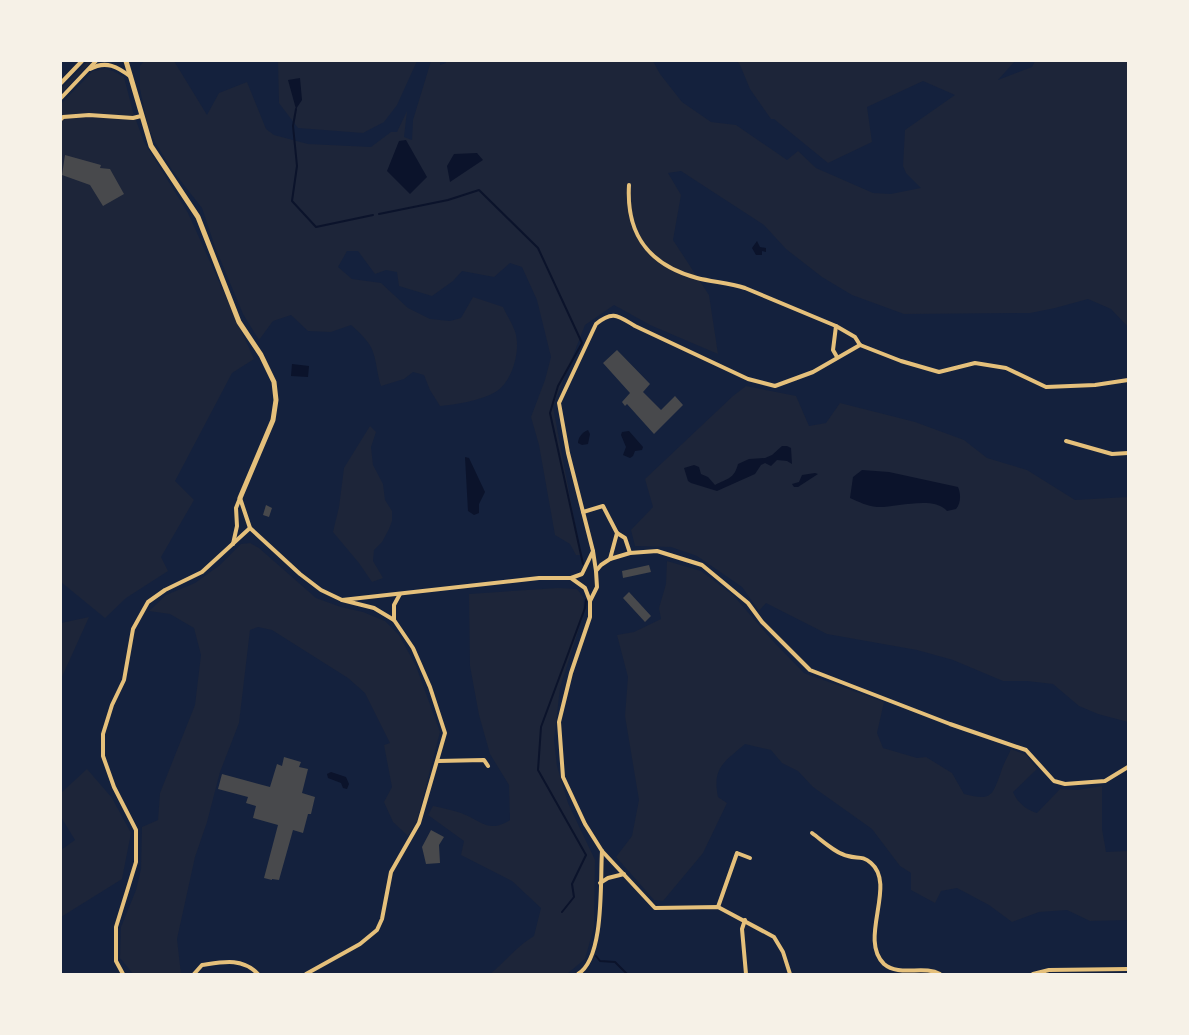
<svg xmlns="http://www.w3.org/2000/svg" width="1189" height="1035" font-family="'Golos Text',sans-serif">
  <rect width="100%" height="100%" fill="#14213d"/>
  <g fill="#1d2539">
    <polygon points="88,61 92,61 61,94 61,89"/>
    <path d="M144,61H174L207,115L219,93L247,82L266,129L274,135L308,144L371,147L391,132H397L407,111L404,137L412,140L413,120L431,61H440V65L446,63V61H653L660,74L682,102L711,122L736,125L787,160L798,151L816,168L873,193L891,194L921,188L906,173L903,166L905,130L955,95L923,81L867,107L872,142L828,163L774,119H771L750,89L740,65L737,61H1015L998,80L1032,67L1035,61H1128V327L1111,309L1088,299L1055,308L1030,313L904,314L852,295L822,277L786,249L764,225L681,171L668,173L681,195L673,240L709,295L718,354L650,325L614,305L585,325L553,407L581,555H576L570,544L555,535L539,445L531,417L545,380L551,357L537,300L522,267L510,263L494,277L462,271L453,281L432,296L399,286L397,272L386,270L375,274L358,251H347L338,267L352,279L381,283L408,308L430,319L450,321L461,318L473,297L503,307C507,316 514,326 516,335C520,353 512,381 497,391C481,401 458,404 440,406L430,390L424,375L413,372L404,379L381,386C377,375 377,363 373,352C370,342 359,332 351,325L331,332L308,331L291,315L273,321L259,340L243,314L215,247L202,208L172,170L155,142L148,127L140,89V66Z"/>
    <polygon points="278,61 417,61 397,105 384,122 363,133 298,128 279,103"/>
    <polygon points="105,69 113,71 124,77 133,112 144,142 188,213 254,359 232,373 175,481 194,500 161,557 168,571 126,598 105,618 61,582 61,104 93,71"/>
    <polygon points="746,386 796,396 809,426 826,423 840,403 915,422 964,440 987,458 1027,470 1075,500 1128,497 1128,722 1098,714 1079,706 1053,684 1027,681 1003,681 953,660 917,650 827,634 766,603 759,611 742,587 697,556 671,547 635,546 631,530 653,507 645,479 733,396"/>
    <polygon points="370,426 376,432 371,447 373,465 383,484 385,500 392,511 392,521 389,529 382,542 374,550 373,561 383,578 372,582 359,563 333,532 339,507 344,468"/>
    <polygon points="250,543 259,548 316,598 341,607 363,612 385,621 399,635 416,666 440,732 417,821 408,836 393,822 384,802 392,787 384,745 390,743 365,693 348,678 272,630 258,627 250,630 239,723 220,772 207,822 195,857 177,939 181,974 133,974 120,958 121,927 136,890 141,869 142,827 158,820 160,793 195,705 201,655 194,628 170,614 149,611 166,595 195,583 220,565 241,544"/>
    <path d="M667,561L701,571L733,595L772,640L804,673L884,702L877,733L883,748L917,758L926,757L952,773L964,794C991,801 992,797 1001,772C1003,764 1008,757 1011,749L1026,755L1037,769L1013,792C1017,802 1026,810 1037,813L1060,789L1077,790L1102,786V829L1106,852L1128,851V920L1090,921L1067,910L1039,912L1012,922L989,905L957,888L941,891L935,903L911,890V873L900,866L872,829L813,787L798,771L782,763L771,750L745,744C724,762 712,768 718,797L727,803L703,853L663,901L654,900L616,857L632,836L639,800L625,716L628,677L617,635L634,632L661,619L659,608L666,584Z"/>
    <path d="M558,588L577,589L584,598L583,616L560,688L554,740L557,766L568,803L595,860L594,927L585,959L567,974H490C506,961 516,947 534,936L541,908L512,881L461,855L464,841L428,815L433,806C443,808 452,810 461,813C480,820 489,834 510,820L509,785L490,754L479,715L470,666L469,594Z"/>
    <polygon points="89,617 61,679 61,623"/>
    <polygon points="87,769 112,798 131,833 122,879 61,917 61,850 75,840 61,817 61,793"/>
  </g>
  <g fill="#0b132b">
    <polygon points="300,78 302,100 296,109 288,80"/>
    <polygon points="406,140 427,177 410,194 387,171 399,141"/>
    <polygon points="477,153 483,160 450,182 447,166 454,154"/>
    <polygon points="757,241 760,247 766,248 766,252 762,251 762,255 756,255 752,248"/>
    <polygon points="292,364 309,366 308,377 291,376"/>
    <path d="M588,430L590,434L588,444L582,445L578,443C578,438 582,432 588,430Z"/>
    <polygon points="629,431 643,447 642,450 635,451 633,456 630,458 623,455 626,447 621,435 622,432"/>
    <path d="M782,446H787L791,448L792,464L787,461L777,460L771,466L765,463L761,465L755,474L717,491L691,483L688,481L684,468L694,465L699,467L701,474L708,477L715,485C728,478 734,479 738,464L749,459L765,458L772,455Z"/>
    <polygon points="465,457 469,458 485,492 479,504 479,513 474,515 468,511"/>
    <path d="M862,470L889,472L958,487C961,494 961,503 956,509L947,511C934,495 894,508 877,507C867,506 859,502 850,498L853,477Z"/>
    <polygon points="815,473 818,474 798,487 794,487 792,484 799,482 802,475"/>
    <polygon points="331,772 346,777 349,784 347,789 343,788 341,783 328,778 327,774"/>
  </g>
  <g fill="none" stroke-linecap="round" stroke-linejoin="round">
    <g stroke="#0b132b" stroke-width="2">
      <polyline points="296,109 293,126 297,166 292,201 316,227 373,215"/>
      <polyline points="379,214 448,200 479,190 538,248 582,343 558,386 550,413 583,564"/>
      <polyline points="562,912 574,897 572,884 586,855 538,770 541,727 585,608 586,600"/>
      <polyline points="596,956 600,961 615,962 627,974"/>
    </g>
  </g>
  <g fill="#48494c">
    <polygon points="65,155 101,165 100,168 110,169 124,194 103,206 90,185 62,175"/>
    <polygon points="617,350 650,384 643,392 661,410 675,396 683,405 654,434 627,404 625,406 622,402 630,393 603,363"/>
    <polygon points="266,505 272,508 269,517 263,515"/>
    <polygon points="649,565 651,572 623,578 622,571"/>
    <polygon points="629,592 651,616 645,622 623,598"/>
    <polygon points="284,757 301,762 299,767 308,769 302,793 315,797 311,814 308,814 303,833 293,830 279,880 272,879 272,880 264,878 278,825 253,818 256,806 246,803 248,797 218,789 222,774 270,787 277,764 282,766"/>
    <polygon points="431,830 444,837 439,845 440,863 426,864 422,847"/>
  </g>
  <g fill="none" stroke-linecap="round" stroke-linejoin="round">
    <g stroke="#e5c07b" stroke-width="4">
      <path d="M90,69C106,60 118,67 131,77"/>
      <polyline points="61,83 82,61"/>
      <polyline points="61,98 96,61"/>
      <polyline points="61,119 63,117 89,115 133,118 141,116"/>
      <path d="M629,185C626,235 649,265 697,278C713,282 729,283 745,288L836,326L833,350L837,357"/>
      <polyline points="836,326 855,337 860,345"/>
      <polyline points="860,345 901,361 939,372 975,363 1006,368 1046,387 1095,385 1128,380"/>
      <polyline points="1066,441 1112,454 1128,453"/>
      <polyline points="240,498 250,528 300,574 321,590 342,600 539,578 571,578 582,574 593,551"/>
      <polyline points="583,512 603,506 617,533 610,559"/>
      <polyline points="617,533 625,538 630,553"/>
      <polyline points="233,544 237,526 236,508 240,498"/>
      <polyline points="596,571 601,565 610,559 630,553 657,551 702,565 748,603 762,622 810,670 950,724 1026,750 1054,781 1065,784 1105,781 1128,767"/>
      <polyline points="571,578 585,588 590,601 590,617 571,673 559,722 563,777 585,824 602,851 655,908 718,907 774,937 783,952 790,974"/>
      <path d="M590,601L597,587L596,571L593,551L568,453L559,403L596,324C613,310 618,316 635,326L748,379L775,386L813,372L860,345"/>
      <polyline points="394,620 394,605 400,594"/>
      <polyline points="438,761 484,760 488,766"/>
      <path d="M812,833C823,841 835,853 848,856C857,859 862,855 871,863C897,885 858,939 884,964C899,977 924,965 940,974"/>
      <polyline points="600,883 608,878 624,874"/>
      <polyline points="718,907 737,853 750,858"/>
      <polyline points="745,920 742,929 746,974"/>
      <polyline points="123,974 116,961 116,927 136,862 136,830 114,787 103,756 103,734 112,705 124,680 133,629 148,602 165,590 202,572 250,528"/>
      <path d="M194,974L202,965C222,962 242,957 258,974"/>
      <polyline points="306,974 360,944 377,930 382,919 391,872 419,823 445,733 430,687 413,648 394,620 374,608 342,600"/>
      <path d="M578,974C605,958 600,880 602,851"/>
      <polyline points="1033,974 1049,970 1128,969"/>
    </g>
    <polyline stroke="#e5c07b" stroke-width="5" points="126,61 151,146 198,217 239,322 261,355 274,382 276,400 273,420 240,498"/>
  </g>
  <rect width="1189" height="1035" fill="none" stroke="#f6f1e7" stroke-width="124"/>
</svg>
